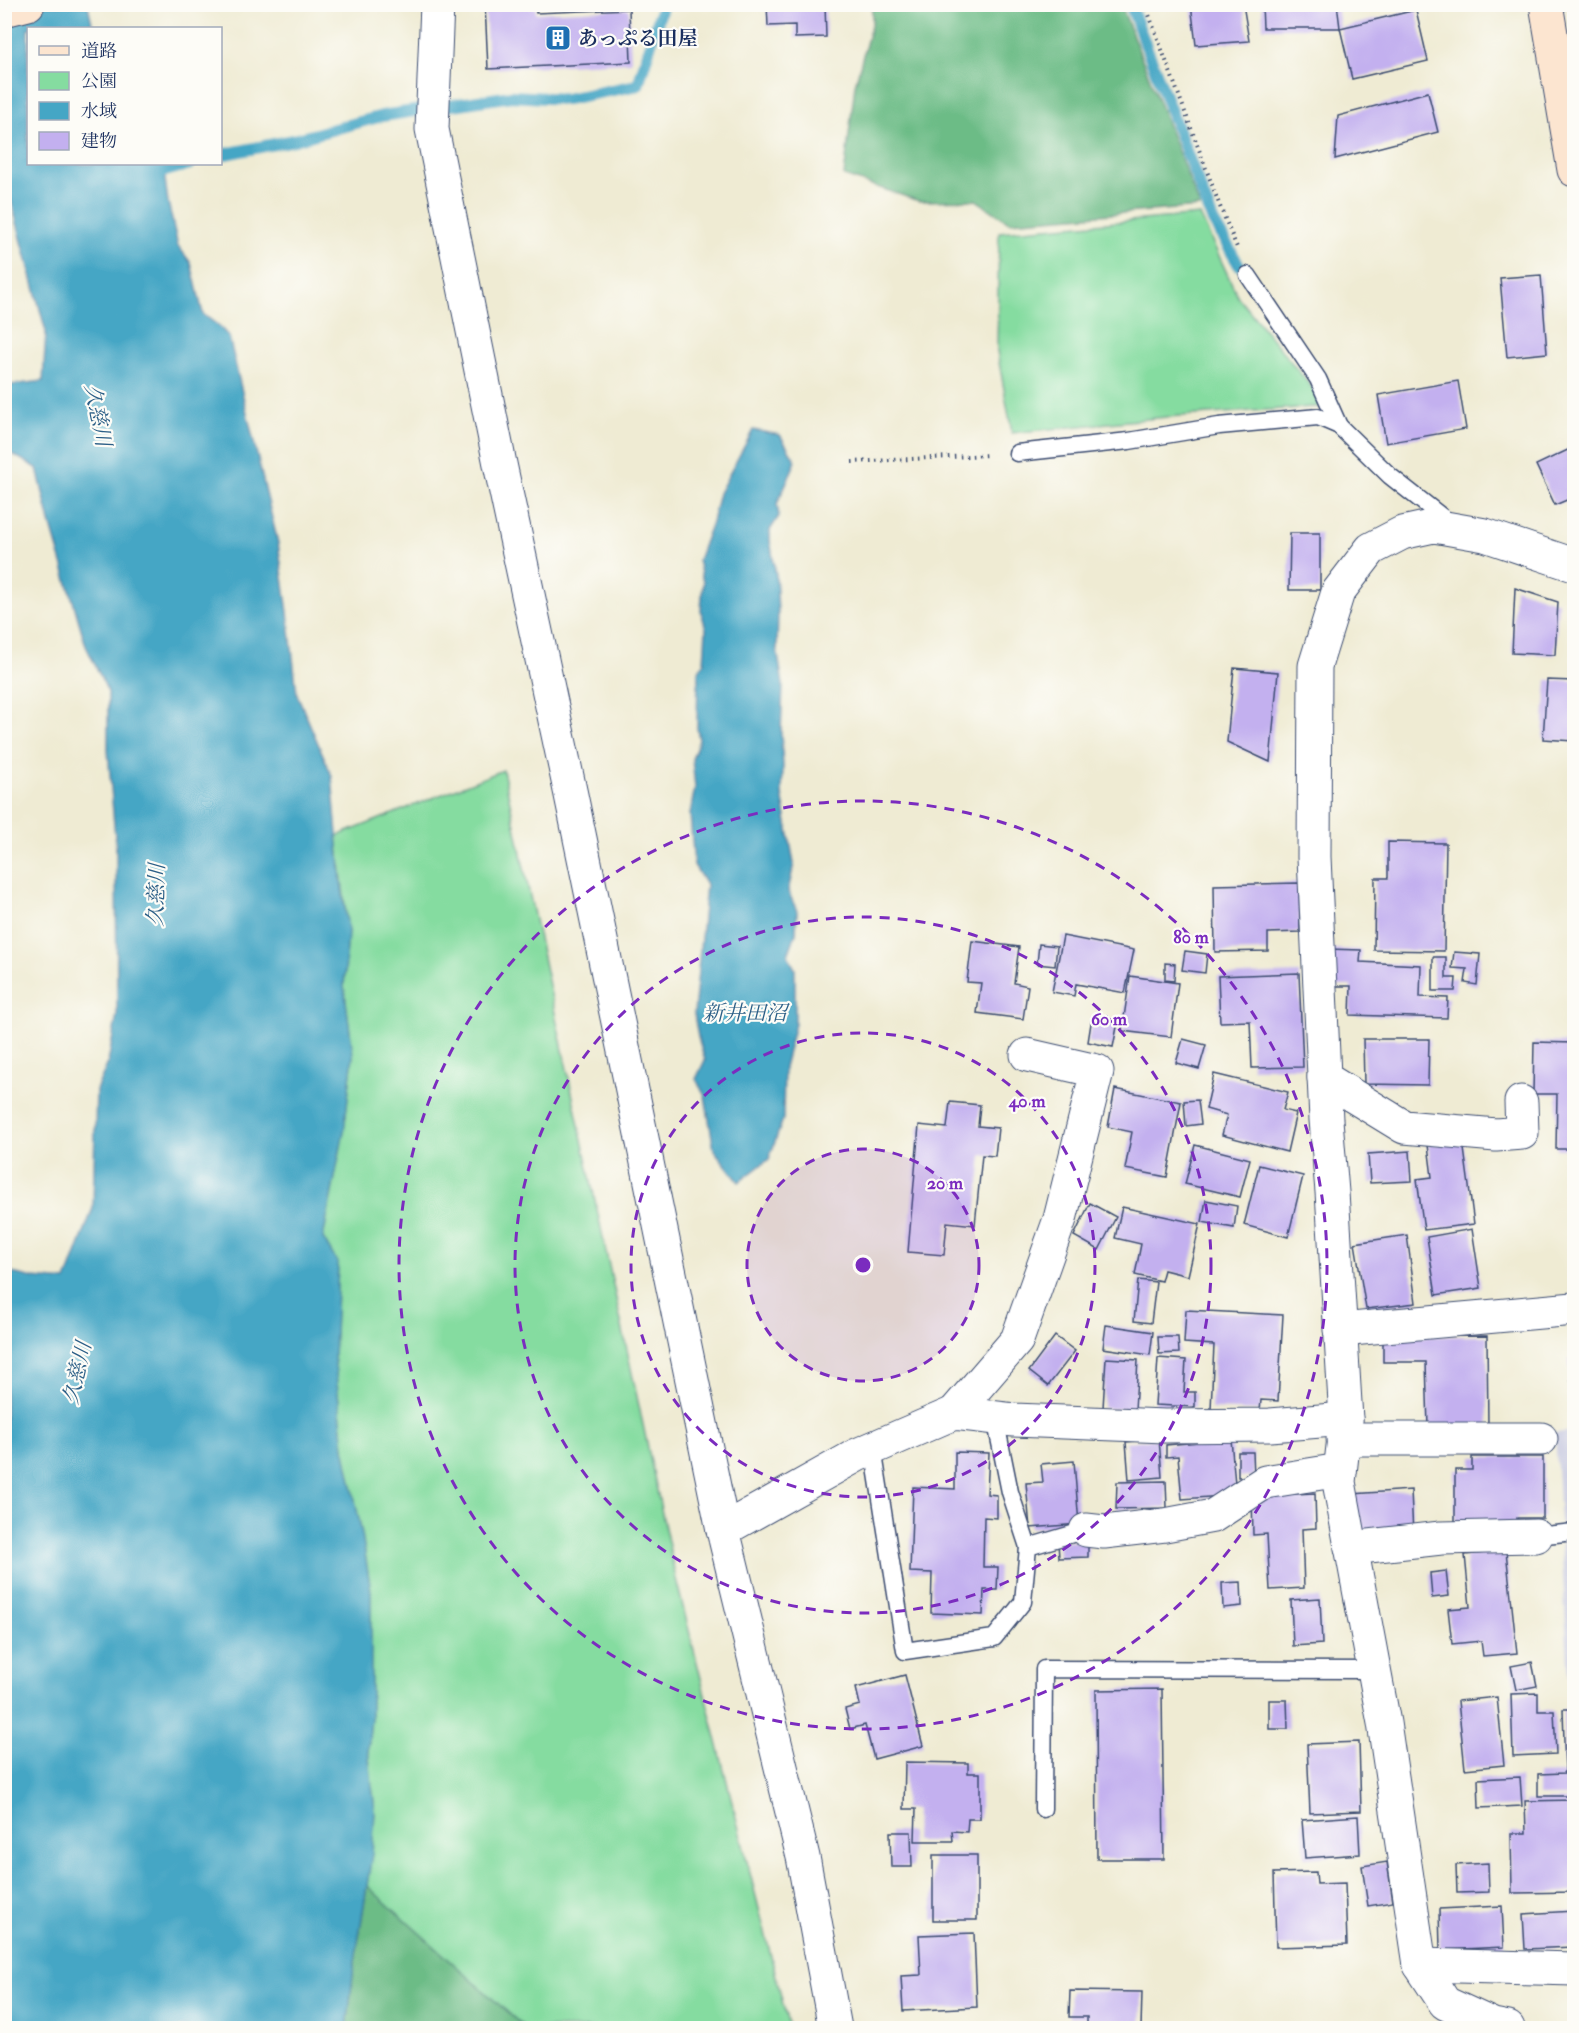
<svg xmlns="http://www.w3.org/2000/svg" width="1579" height="2033" font-family="'IM FELL Double Pica','Noto Serif JP',serif">
  <rect width="100%" height="100%" fill="#fdfcf7"/>
  <filter id="ink" filterUnits="userSpaceOnUse"><feTurbulence type="fractalNoise" baseFrequency=".0167" numOctaves="2"/><feDisplacementMap in="SourceGraphic" scale="12" xChannelSelector="R" yChannelSelector="G"/><feConvolveMatrix kernelMatrix="1 2 1 2 8 2 1 2 1" color-interpolation-filters="sRGB"/></filter>
  <filter id="wash" filterUnits="userSpaceOnUse"><feTurbulence type="fractalNoise" baseFrequency=".008" numOctaves="4" result="noise"/><feDisplacementMap in="SourceGraphic" scale="24" xChannelSelector="R" yChannelSelector="G"/><feGaussianBlur stdDeviation="1.35" result="paint"/><feColorMatrix in="noise" values="0 0 0 0 0 0 0 0 0 0 0 0 0 0 0 0 0 1.4 0 .05"/><feComposite in="paint" operator="in"/></filter>
  <g filter="url(#wash)">
    <rect width="100%" height="100%" fill="#efebd3"/>
    <polygon fill="#c0c2dd" points="1574,1431 1574,1699 1570,1699 1555,1433"/>
    <g fill="#85dca0" stroke="#50867f" stroke-width="1.5">
      <polygon points="1200,215 1238,297 1327,406 1167,417 1012,433 997,351 999,232"/>
      <polygon points="503,770 676,1579 789,2028 525,2028 367,1886 375,1812 368,1749 371,1718 371,1592 362,1534 344,1448 334,1356 338,1264 323,1238 344,1131 353,1055 344,986 348,931 337,836"/>
    </g>
    <g fill="#6cbc86" stroke="#447672" stroke-width="1.5">
      <polygon points="872,5 1121,5 1200,207 1009,222 976,200 919,201 844,176 855,85 872,22"/>
      <polygon points="367,1886 525,2028 347,2028 353,1974"/>
    </g>
    <g fill="#45a6c5" stroke="#306a92" stroke-width="1.5">
      <polygon points="5,5 88,5 93,28 28,28 28,164 163,164 168,202 178,246 191,263 203,314 220,327 229,337 278,543 288,612 297,694 332,776 341,881 348,931 344,986 353,1055 344,1131 323,1238 338,1264 334,1356 344,1448 362,1534 371,1592 371,1718 368,1749 375,1812 372,1854 353,1974 347,2028 5,2028 5,1278 7,1272 34,1278 66,1281 93,1208 96,1090 108,1063 117,1014 116,850 108,750 108,692 86,646 50,522 37,468 5,450 4,380 11,385 43,381 46,332 8,189 5,186"/>
      <polygon points="753,430 780,435 796,461 777,504 779,516 770,530 770,541 776,575 778,612 777,649 783,685 781,733 783,766 782,794 794,864 788,891 797,911 796,933 788,955 795,969 795,1024 784,1067 783,1119 769,1159 739,1182 714,1150 705,1096 696,1079 705,1060 698,1037 694,1014 706,885 694,865 690,814 695,787 692,759 699,740 697,728 698,672 704,663 706,629 701,611 703,582 698,560 712,522 719,493"/>
    </g>
    <g fill="none" stroke-linecap="round" stroke-linejoin="round">
      <g stroke="#45a6c5" stroke-width="12">
        <polyline points="1130,4 1213,221 1239,265"/>
        <polyline points="220,155 294,140 382,116 511,96 566,99 638,85 663,4"/>
        <polyline points="151,175 190,164"/>
      </g>
    </g>
    <g id="blocks">
      <g fill="#c3b0ef">
        <polygon points="485,4 535,4 536,13 629,9 631,62 488,69"/>
        <polygon points="767,4 825,4 826,37 795,38 795,25 768,26"/>
        <polygon points="1191,4 1243,4 1249,41 1196,45"/>
        <polygon points="1262,4 1337,4 1340,28 1263,28"/>
        <polygon points="1416,10 1428,61 1352,79 1340,28"/>
        <polygon points="1428,92 1438,132 1335,159 1338,116"/>
        <polygon points="1541,275 1547,353 1507,357 1500,278"/>
        <polygon points="1458,381 1466,429 1386,443 1378,395"/>
        <polygon points="1574,447 1574,497 1555,505 1536,465"/>
        <polygon points="1290,533 1320,533 1320,590 1289,590"/>
        <polygon points="1515,588 1558,602 1555,655 1512,653"/>
        <polygon points="1234,668 1278,672 1270,762 1227,742"/>
        <polygon points="1547,680 1574,681 1574,741 1543,739"/>
        <polygon points="1388,842 1446,843 1444,951 1374,950 1375,878 1388,878"/>
        <polygon points="1299,883 1300,932 1268,933 1268,951 1215,952 1214,885"/>
        <polygon points="1063,936 1134,950 1125,993 1076,984 1074,996 1052,992"/>
        <polygon points="972,941 1019,947 1014,983 1028,986 1023,1019 977,1013 981,983 967,982"/>
        <polygon points="1039,944 1057,946 1055,966 1037,964"/>
        <polygon points="1327,949 1361,950 1360,962 1421,965 1420,997 1448,998 1447,1018 1350,1015 1351,986 1326,986"/>
        <polygon points="1185,951 1207,954 1205,973 1182,970"/>
        <polygon points="1454,952 1480,954 1477,985 1465,983 1467,969 1452,968"/>
        <polygon points="1433,957 1446,957 1446,978 1456,978 1455,991 1433,991"/>
        <polygon points="1165,963 1175,964 1174,981 1165,980"/>
        <polygon points="1299,973 1303,1067 1252,1068 1250,1021 1220,1022 1218,976"/>
        <polygon points="1130,976 1178,983 1171,1037 1122,1031"/>
        <polygon points="1092,1017 1118,1022 1113,1047 1088,1042"/>
        <polygon points="1183,1039 1206,1045 1199,1069 1176,1063"/>
        <polygon points="1363,1039 1429,1039 1428,1085 1364,1084"/>
        <polygon points="1534,1042 1574,1043 1574,1149 1556,1149 1557,1094 1533,1094"/>
        <polygon points="1214,1074 1288,1092 1283,1110 1296,1113 1287,1152 1222,1135 1227,1115 1206,1109"/>
        <polygon points="1115,1089 1181,1102 1167,1177 1125,1169 1132,1132 1108,1127"/>
        <polygon points="1198,1100 1201,1124 1186,1126 1184,1101"/>
        <polygon points="950,1102 980,1105 978,1126 998,1128 995,1156 982,1155 975,1225 947,1222 944,1255 908,1252 919,1125 947,1128"/>
        <polygon points="1463,1141 1474,1224 1424,1230 1417,1179 1432,1177 1428,1145"/>
        <polygon points="1195,1145 1250,1159 1240,1197 1185,1184"/>
        <polygon points="1410,1151 1412,1181 1370,1183 1368,1154"/>
        <polygon points="1259,1165 1303,1176 1288,1237 1244,1225"/>
        <polygon points="1206,1200 1237,1206 1234,1228 1202,1222"/>
        <polygon points="1090,1203 1116,1217 1099,1250 1074,1236"/>
        <polygon points="1122,1207 1200,1224 1188,1276 1164,1270 1161,1281 1135,1275 1141,1244 1115,1238"/>
        <polygon points="1472,1229 1481,1288 1436,1295 1427,1237"/>
        <polygon points="1407,1235 1416,1303 1366,1309 1355,1243"/>
        <polygon points="1138,1280 1156,1282 1151,1323 1134,1321"/>
        <polygon points="1186,1310 1283,1315 1278,1401 1261,1400 1260,1411 1211,1409 1214,1345 1184,1343"/>
        <polygon points="1106,1325 1153,1332 1150,1355 1103,1348"/>
        <polygon points="1055,1336 1075,1351 1048,1386 1029,1371"/>
        <polygon points="1487,1336 1488,1426 1428,1427 1426,1362 1383,1362 1383,1337"/>
        <polygon points="1158,1337 1178,1337 1179,1353 1159,1354"/>
        <polygon points="1106,1358 1138,1360 1135,1410 1103,1408"/>
        <polygon points="1158,1358 1186,1360 1184,1392 1195,1392 1195,1407 1155,1405"/>
        <polygon points="1574,1358 1574,1411 1573,1411 1569,1359"/>
        <polygon points="1159,1439 1162,1477 1129,1480 1126,1442"/>
        <polygon points="1231,1439 1236,1495 1182,1499 1178,1456 1166,1457 1166,1445"/>
        <polygon points="955,1452 989,1453 987,1494 997,1495 997,1518 984,1517 983,1567 998,1567 997,1590 984,1590 983,1615 931,1613 932,1573 910,1572 913,1487 955,1489"/>
        <polygon points="1238,1452 1253,1452 1254,1476 1238,1477"/>
        <polygon points="1472,1457 1543,1457 1543,1518 1517,1518 1517,1530 1455,1530 1455,1470 1472,1470"/>
        <polygon points="1074,1461 1079,1524 1030,1528 1026,1483 1043,1482 1041,1464"/>
        <polygon points="1166,1481 1167,1508 1116,1509 1117,1482"/>
        <polygon points="1411,1490 1413,1535 1355,1539 1352,1494"/>
        <polygon points="1315,1493 1316,1528 1302,1529 1304,1588 1270,1590 1267,1534 1253,1535 1252,1496"/>
        <polygon points="1088,1541 1088,1557 1059,1558 1058,1542"/>
        <polygon points="1506,1551 1517,1653 1483,1656 1481,1641 1452,1644 1448,1609 1470,1607 1465,1555"/>
        <polygon points="1446,1571 1449,1596 1432,1598 1430,1573"/>
        <polygon points="1241,1582 1242,1606 1223,1608 1222,1583"/>
        <polygon points="1320,1598 1322,1644 1293,1646 1291,1600"/>
        <polygon points="1532,1662 1537,1686 1516,1690 1511,1666"/>
        <polygon points="905,1675 923,1746 874,1759 865,1725 850,1729 845,1709 860,1705 856,1688"/>
        <polygon points="1162,1689 1164,1859 1097,1859 1096,1690"/>
        <polygon points="1538,1693 1538,1711 1554,1711 1556,1754 1513,1756 1511,1694"/>
        <polygon points="1497,1697 1504,1765 1465,1769 1458,1701"/>
        <polygon points="1269,1700 1287,1700 1288,1729 1269,1729"/>
        <polygon points="1563,1709 1574,1709 1574,1796 1538,1796 1538,1774 1565,1773"/>
        <polygon points="1359,1742 1361,1811 1310,1813 1307,1744"/>
        <polygon points="905,1762 968,1763 968,1773 980,1773 980,1819 968,1819 967,1832 952,1831 953,1841 915,1841 916,1809 904,1809"/>
        <polygon points="1520,1777 1522,1806 1479,1808 1478,1779"/>
        <polygon points="1574,1800 1574,1892 1512,1893 1511,1833 1526,1833 1525,1801"/>
        <polygon points="1358,1816 1360,1854 1305,1858 1302,1820"/>
        <polygon points="890,1832 911,1832 912,1867 891,1867"/>
        <rect x="933" y="1855" width="44" height="65"/>
        <polygon points="1387,1862 1393,1902 1368,1906 1362,1866"/>
        <polygon points="1488,1863 1489,1892 1457,1893 1456,1865"/>
        <polygon points="1316,1872 1317,1884 1345,1883 1347,1945 1276,1947 1274,1873"/>
        <polygon points="1502,1906 1504,1947 1440,1950 1439,1909"/>
        <polygon points="1574,1911 1574,1947 1525,1949 1523,1914"/>
        <polygon points="974,1933 977,2007 903,2011 901,1976 921,1975 919,1935"/>
        <polygon points="1070,1991 1142,1992 1141,2028 1087,2028 1087,2017 1069,2017"/>
      </g>
    </g>
  </g>
  <g filter="url(#ink)">
    <use href="#blocks" fill-opacity="0" stroke="#3b4b70" stroke-width="1.5"/>
    <g fill="none" stroke-linecap="round" stroke-linejoin="round">
      <g stroke="#3b4b70" stroke-width="19">
        <g id="lane">
          <polyline points="1248,275 1318,379 1339,426"/>
          <polyline points="1017,453 1129,441 1219,426 1318,417 1339,426 1390,476 1451,524"/>
          <polyline points="995,1418 1010,1492 1028,1547"/>
          <polyline points="873,1448 905,1651 994,1638 1023,1602 1028,1547 1086,1530"/>
          <polyline points="1536,1536 1574,1532"/>
          <polyline points="1043,1809 1044,1669 1374,1670"/>
        </g>
      </g>
      <g stroke="#3b4b70" stroke-width="35">
        <g id="street">
          <polyline points="437,4 432,129 500,464 571,795 723,1530 803,1857 835,2028"/>
          <polyline points="1324,1078 1404,1127 1496,1135 1522,1133 1521,1102"/>
          <polyline points="1340,1330 1574,1309"/>
          <polyline points="954,1413 1017,1340 1060,1219 1097,1071 1027,1055"/>
          <polyline points="1343,1439 1541,1439"/>
          <polyline points="723,1530 857,1455 954,1413 1014,1420 1165,1426 1270,1425 1346,1419"/>
          <polyline points="1086,1530 1104,1532 1165,1525 1213,1516 1265,1482 1340,1470"/>
          <polyline points="1351,1548 1441,1538 1536,1536"/>
          <polyline points="1420,1965 1574,1969"/>
          <polyline points="1508,2028 1493,2025 1445,2003 1420,1965 1384,1723 1339,1482 1346,1419 1332,1192 1326,1120 1314,857 1315,666 1338,592 1371,549 1402,533 1434,526 1485,535 1574,565"/>
        </g>
      </g>
      <g stroke="#3b4b70" stroke-width="35">
        <g id="secondary">
          <polyline points="1546,4 1574,170"/>
          <polyline points="4,10 28,4"/>
        </g>
      </g>
      <g stroke="#3b4b70" stroke-width="4" stroke-dasharray="1.5 4.5" stroke-linecap="butt">
        <polyline points="1145,4 1221,209 1238,250"/>
        <polyline points="852,462 989,455"/>
      </g>
      <use href="#lane" stroke="#fff" stroke-width="16"/>
      <use href="#street" stroke="#fff" stroke-width="33"/>
      <use href="#secondary" stroke="#fce5d0" stroke-width="33"/>
    </g>
  </g>
  <circle cx="863" cy="1265" r="116" fill="#7b2cbf" fill-opacity=".12"/>
  <g fill="none" stroke="#7b2cbf" stroke-width="3" stroke-dasharray="10 8">
    <circle cx="863" cy="1265" r="116"/>
    <circle cx="863" cy="1265" r="232"/>
    <circle cx="863" cy="1265" r="348"/>
    <circle cx="863" cy="1265" r="464"/>
  </g>
  <defs>
    <g id="building-square" transform="scale(1.35)"><rect x="-9" y="-9" width="18" height="18" rx="4" fill="#1f6fb2" stroke="#fdfcf7"/><path d="M-4-6H4V6H1V3H-1V6H-4ZM-2.5-4.3h1.7v1.8h-1.7ZM.8-4.3h1.7v1.8H.8ZM-2.5-1h1.7V.8h-1.7ZM.8-1h1.7V.8H.8Z" fill="#fff"/></g>
  </defs>
  <g fill-rule="evenodd">
    <use href="#building-square" x="558" y="38"/>
  </g>
  <g text-anchor="middle" stroke-width="4.5" stroke-linejoin="round" paint-order="stroke">
    <g font-size="20" font-weight="bold" fill="#1b2f5e" stroke="#fdfcf7" text-anchor="start">
      <text x="578" y="45">あっぷる田屋</text>
    </g>
    <g font-size="21" font-style="italic" fill="#2c5f87" stroke="#fdfcf7">
      <text transform="translate(98 415) rotate(79)" y="7">久慈川</text>
      <text transform="translate(156 895) rotate(-88)" y="7">久慈川</text>
      <text x="745" y="1020">新井田沼</text>
      <text transform="translate(77 1373) rotate(-77)" y="7">久慈川</text>
    </g>
  </g>
  <circle cx="863" cy="1265" r="9" fill="#7b2cbf" stroke="#fdfcf7" stroke-width="3"/>
  <g font-size="18" text-anchor="middle" font-weight="bold" fill="#7b2cbf" stroke="#fdfcf7" stroke-width="4.5" stroke-linejoin="round" paint-order="stroke">
    <text x="1191" y="943">80 m</text>
    <text x="1109" y="1025">60 m</text>
    <text x="1027" y="1107">40 m</text>
    <text x="945" y="1189">20 m</text>
  </g>
  <rect width="1579" height="2033" fill="none" stroke="#fdfcf7" stroke-width="24"/>
  <rect x="27" y="27" width="195" height="138" fill="#fdfcf7" stroke="#a3aaba" stroke-width="1.5"/>
  <rect x="39" y="46" width="30" height="9" fill="#fce5d0" stroke="#a3aaba" stroke-width="1.5"/>
  <text x="81" y="57" font-size="18" fill="#1b2f5e">道路</text>
  <rect x="39" y="72" width="30" height="18" fill="#85dca0" stroke="#a3aaba" stroke-width="1.5"/>
  <text x="81" y="87" font-size="18" fill="#1b2f5e">公園</text>
  <rect x="39" y="102" width="30" height="18" fill="#45a6c5" stroke="#a3aaba" stroke-width="1.5"/>
  <text x="81" y="117" font-size="18" fill="#1b2f5e">水域</text>
  <rect x="39" y="132" width="30" height="18" fill="#c3b0ef" stroke="#a3aaba" stroke-width="1.5"/>
  <text x="81" y="147" font-size="18" fill="#1b2f5e">建物</text>
</svg>
